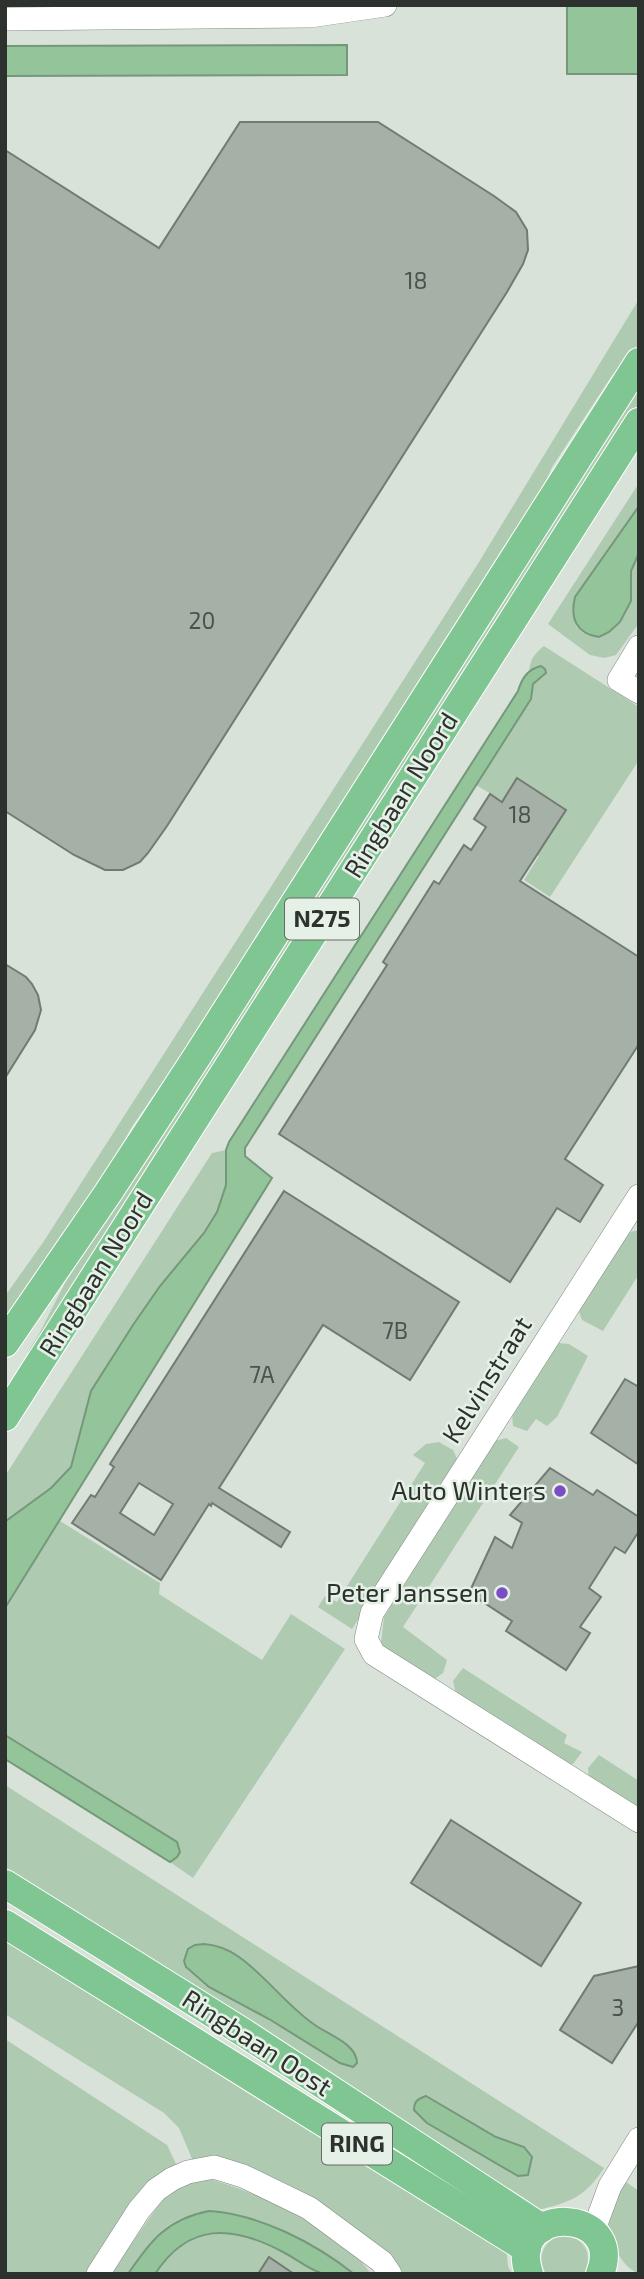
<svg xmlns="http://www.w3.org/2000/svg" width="644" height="2279" font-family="'Exo 2',sans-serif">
  <rect width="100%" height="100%" fill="#d8e2d9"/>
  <g fill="#aecbb1" fill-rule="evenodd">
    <polygon points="639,299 639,346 611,377 552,467 534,509 178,1060 131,1128 99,1188 5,1327 5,1296 44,1241 479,562"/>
    <polygon points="639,384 639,407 34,1356 28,1352 39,1334 65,1283"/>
    <path d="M639,483V506L579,591L576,626L583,633L599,637C617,628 630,614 632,592C632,585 630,577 632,569C633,564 637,558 639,553V623L616,655L604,658L590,655L548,624Z"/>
    <path d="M544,646L639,707V760L550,897L524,880L539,856L524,847L550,832L565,808L518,779L503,801L476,785L531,699L533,684L540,679L541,666L529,671C531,658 534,654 544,646Z"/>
    <polygon points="226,1150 226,1185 217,1212 204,1233 160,1286 91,1391 71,1467 51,1488 5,1522 5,1476 212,1153"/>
    <polygon points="639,1230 639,1274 603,1331 582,1320 578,1309 630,1232"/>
    <polygon points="558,1343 569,1344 588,1356 557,1417 547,1426 536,1419 527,1431 513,1426 512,1413"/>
    <polygon points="506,1438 519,1447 403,1627 447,1660 443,1673 432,1681 388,1653 381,1643 384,1617 495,1441"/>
    <polygon points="439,1442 453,1450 458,1461 352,1629 318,1607 325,1596 337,1602 425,1463 413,1455 426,1444"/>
    <polygon points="60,1521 160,1583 159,1594 262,1660 291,1614 345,1649 193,1878 170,1862 177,1857 177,1842 5,1735 5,1608"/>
    <polygon points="463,1668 567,1735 564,1743 582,1752 573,1764 567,1764 456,1694 453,1681"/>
    <polygon points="599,1755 639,1781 639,1807 589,1779 588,1768"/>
    <path d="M5,1785L604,2168C585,2197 571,2202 538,2210L5,1867ZM204,1944L238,1956L299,2014L349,2046L340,2063C316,2049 293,2033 270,2019C241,2002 211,1990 186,1967L195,1945ZM426,2096L532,2157L530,2171L518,2176L427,2123L414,2110V2105Z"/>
    <polygon points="5,1930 506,2245 508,2266 512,2274 393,2274 379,2253 193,2161 179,2128 164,2113 5,2014"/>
    <polygon points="5,2039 167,2145 177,2166 88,2274 5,2274"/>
    <path d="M206,2178C255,2191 343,2231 371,2274C367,2274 360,2275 355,2274C350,2272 324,2252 315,2248C271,2223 212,2193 165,2228C150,2240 140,2259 128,2274H110L162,2200L176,2186Z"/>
    <path d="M626,2182L639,2191V2274C627,2268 622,2261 616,2250C602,2224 611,2205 626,2182Z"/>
    <path d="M227,2232C262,2240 292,2257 323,2274H155C175,2243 191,2235 227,2232Z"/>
    <path d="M562,2235C584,2237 594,2253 584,2274H546C536,2257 543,2241 562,2235Z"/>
  </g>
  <g fill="#94c49a" stroke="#75987a" stroke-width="2">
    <rect x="567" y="5" width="72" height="69"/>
    <polygon points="347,45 347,75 5,76 5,46"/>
    <path d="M639,506V553L631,571V601L620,622L609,632L599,637C576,634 570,618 575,597Z"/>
    <path d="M541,666L545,669L546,673L533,684L531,699L245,1148V1156L272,1178L5,1608L6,1521L51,1488L71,1467L91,1391L133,1325L160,1286L204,1233L217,1212L226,1185V1150L229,1142L518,691C522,678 528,669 541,666Z"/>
    <polygon points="5,1735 177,1842 180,1852 177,1857 170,1862 5,1759"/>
    <path d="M204,1944C217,1945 228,1949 239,1957C267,1977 287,2006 315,2025C329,2035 357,2044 357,2063L353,2067L340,2063L269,2019L209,1987L186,1967L184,1961L188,1949L195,1945Z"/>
    <path d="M426,2096L496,2137L524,2147L532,2157L528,2175L518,2176L427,2123L414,2110C414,2101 418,2099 426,2096Z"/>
    <path d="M209,2211C259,2214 315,2243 354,2274C344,2274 330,2276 321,2273C308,2269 295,2258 283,2252C232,2225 189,2222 155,2274H128C151,2240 167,2219 209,2211Z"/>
  </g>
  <g fill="#a5b0a6" stroke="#727b73" stroke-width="2" fill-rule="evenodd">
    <polygon points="240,122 378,122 494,196 516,212 527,230 528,250 523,264 507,292 167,826 148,853 140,862 123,870 105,870 74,855 5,811 5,150 159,248"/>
    <polygon points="517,778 566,810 520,881 639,957 639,1044 565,1159 603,1185 580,1222 557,1208 510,1282 279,1134 387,965 383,962 434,881 439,884 464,845 471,850 486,827 474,819 490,794 502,802"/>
    <polygon points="5,964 26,977 32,984 38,995 41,1010 35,1030 5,1078"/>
    <path d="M284,1191L459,1302L410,1380L323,1325L219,1488L290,1532L281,1547L212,1503L211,1506L209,1504L161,1580L72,1523L91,1495L95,1497L114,1467L110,1464ZM139,1483L173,1504L154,1535L120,1513Z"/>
    <polygon points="625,1379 639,1387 639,1465 591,1433"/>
    <polygon points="550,1468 593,1495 597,1490 639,1517 639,1531 625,1553 615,1547 589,1588 601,1597 580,1627 590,1633 566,1670 506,1631 512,1621 469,1593 495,1537 512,1548 522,1523 510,1515"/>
    <polygon points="451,1820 581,1903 541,1966 411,1883"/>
    <polygon points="639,1966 639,2021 612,2063 560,2030 594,1976"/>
    <polygon points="269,2257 294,2274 258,2274"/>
  </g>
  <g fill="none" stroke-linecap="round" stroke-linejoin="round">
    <g stroke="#808981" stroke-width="24">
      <g id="minor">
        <polyline points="5,19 310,16 385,5"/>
        <polyline points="639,647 619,680 639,692"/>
        <polyline points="639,1196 372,1613 366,1639 374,1654 639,1821"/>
        <polyline points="593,2232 610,2186 639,2139"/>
        <polyline points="98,2274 139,2210 156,2190 172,2179 188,2172 214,2167 243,2176 309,2208 382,2262 390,2274"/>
      </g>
    </g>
    <g stroke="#fff" stroke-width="30">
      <g id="major">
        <polyline points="5,1343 108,1193 198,1055 639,362"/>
        <polyline points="5,1417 639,422"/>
        <polyline points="5,1884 244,2033 542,2228"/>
        <polyline points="5,1924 527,2249"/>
        <path d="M529,2274C505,2202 627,2207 600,2274"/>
      </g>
    </g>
    <use href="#minor" stroke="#fff" stroke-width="23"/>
    <use href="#major" stroke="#80c693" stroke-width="28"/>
  </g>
  <g fill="#7b4cc4" stroke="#e5f0e6" stroke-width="2.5">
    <circle cx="560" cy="1491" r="7"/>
    <circle cx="502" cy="1593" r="7"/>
  </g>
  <g text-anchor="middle" stroke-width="5" stroke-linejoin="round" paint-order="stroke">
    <g font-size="23" fill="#4c524c">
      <text x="416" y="289">18</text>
      <text x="202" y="629">20</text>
      <text x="520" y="823">18</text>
      <text x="395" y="1339">7B</text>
      <text x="262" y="1383">7A</text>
      <text x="618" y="2016">3</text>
    </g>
    <g fill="#e5f0e6" stroke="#656b65" stroke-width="2">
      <rect x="285" y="898.5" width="74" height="41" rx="5"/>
      <rect x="322" y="2123.5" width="70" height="41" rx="5"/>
    </g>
    <g font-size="24" font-weight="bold" fill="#2e322e">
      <text x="322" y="927">N275</text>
      <text x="357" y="2152">RING</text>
    </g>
    <g font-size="26" fill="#2e322e" stroke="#e5f0e6">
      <text transform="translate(401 795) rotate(-58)" y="9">Ringbaan Noord</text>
      <text transform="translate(96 1274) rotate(-58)" y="9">Ringbaan Noord</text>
      <text transform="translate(487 1380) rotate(-58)" y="9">Kelvinstraat</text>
      <text transform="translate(257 2043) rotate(33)" y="9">Ringbaan Oost</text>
    </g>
    <g font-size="26" fill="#2e322e" stroke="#e5f0e6" text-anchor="end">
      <text x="546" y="1500">Auto Winters</text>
      <text x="488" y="1602">Peter Janssen</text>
    </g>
  </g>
  <rect width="644" height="2279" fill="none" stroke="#2e322e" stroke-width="14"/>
</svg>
